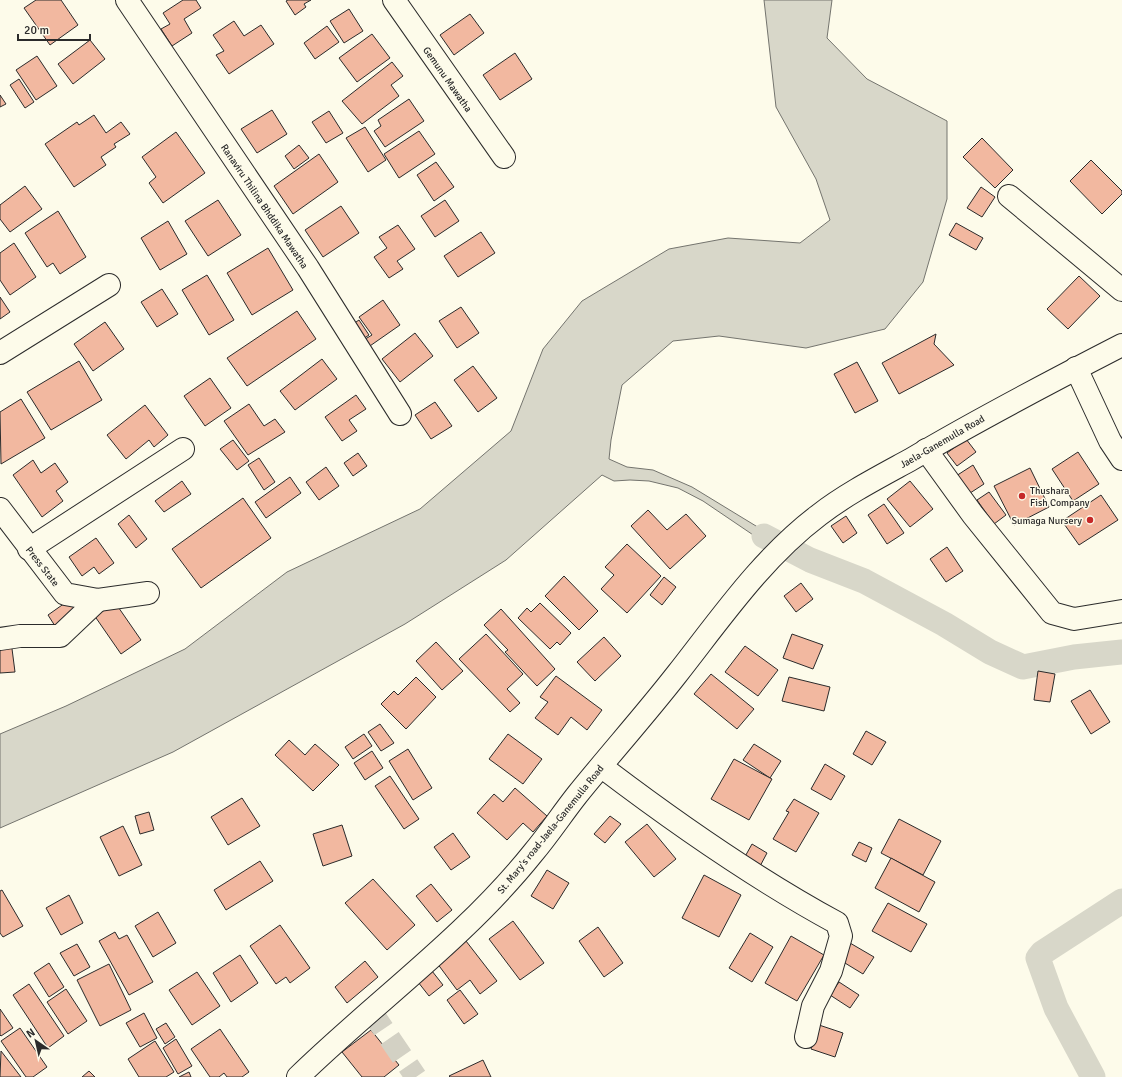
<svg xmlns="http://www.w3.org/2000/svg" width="1122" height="1077" font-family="Signika,sans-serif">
  <rect width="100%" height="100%" fill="#fdfbea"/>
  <polygon fill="#d8d7c9" stroke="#74746e" points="764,0 832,0 827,38 867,79 947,121 947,199 923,282 885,329 806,348 719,336 673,341 622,385 611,440 609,459 627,467 653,470 692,487 774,537 768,545 703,501 678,488 649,481 630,480 614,481 602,475 506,560 405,624 173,752 0,828 0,734 66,706 185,649 287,572 420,509 511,431 543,349 582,301 669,249 728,238 800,243 830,220 816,179 776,107"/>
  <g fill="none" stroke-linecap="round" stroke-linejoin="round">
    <g stroke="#d8d7c9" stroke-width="25">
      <polyline points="764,536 810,560 864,581 944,624 990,652 1023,667 1074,657 1122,652"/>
      <polyline points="1093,1077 1056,1008 1038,958 1042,953 1122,901"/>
    </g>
  </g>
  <g fill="#f2b8a0" stroke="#2b2b2b">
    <polygon points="36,0 61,0 78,25 50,45 24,8"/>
    <polygon points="183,0 196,0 201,8 184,19 192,33 172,46 161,29 170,24 163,13"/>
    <polygon points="288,0 311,0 304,4 306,7 295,15 286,1"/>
    <polygon points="349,9 363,31 344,43 330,21"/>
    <polygon points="470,14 484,33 454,55 440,35"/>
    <polygon points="234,21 244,36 261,25 274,44 229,74 216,55 224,51 213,35"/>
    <polygon points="327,26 339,42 315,59 304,43"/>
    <polygon points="372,34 390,58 357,82 339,58"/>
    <polygon points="90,40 105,59 73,84 58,64"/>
    <polygon points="515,53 532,79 500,100 483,75"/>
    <polygon points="37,56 57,86 36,100 16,70"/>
    <polygon points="392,62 403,76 391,85 399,96 362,124 342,101"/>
    <polygon points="19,79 34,102 25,108 10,85"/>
    <polygon points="0,95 6,104 0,107"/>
    <polygon points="409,99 424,121 385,147 374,131 381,126 378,120"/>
    <polygon points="272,110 287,134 257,153 241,129"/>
    <polygon points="329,111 343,133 326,143 312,122"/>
    <polygon points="94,115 106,133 121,122 130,134 114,144 116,147 101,157 106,165 74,187 45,144 77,122 79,125"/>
    <polygon points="365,127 386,160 368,172 346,138"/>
    <polygon points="419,131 435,154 399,178 384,154"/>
    <polygon points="176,132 205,173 163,203 149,183 156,177 142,157"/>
    <polygon points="982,138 1013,170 995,188 963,157"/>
    <polygon points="299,145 309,158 294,169 285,156"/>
    <polygon points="319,154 338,182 293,214 274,186"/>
    <polygon points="1091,160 1122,191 1122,194 1102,214 1070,181"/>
    <polygon points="436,162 454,187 434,201 417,175"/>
    <polygon points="25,186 42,209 10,232 0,219 0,205"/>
    <polygon points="981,187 995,197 982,217 967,208"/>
    <polygon points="218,200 241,235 208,256 185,221"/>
    <polygon points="445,200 459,221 435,237 421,216"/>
    <polygon points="341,206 359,233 323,257 305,230"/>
    <polygon points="58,211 86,257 60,274 53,263 47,267 25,233"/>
    <polygon points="168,221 187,254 160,270 141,238"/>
    <polygon points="956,223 983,238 976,250 949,235"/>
    <polygon points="398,225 415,249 397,261 403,269 389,278 374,257 387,248 379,237"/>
    <polygon points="481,232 495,253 458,277 444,256"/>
    <polygon points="14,243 36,277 10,295 0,280 0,253"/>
    <polygon points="268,248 293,290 252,315 227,273"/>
    <polygon points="207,275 234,320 209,335 182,290"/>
    <polygon points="1079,276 1100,296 1068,329 1047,309"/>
    <polygon points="162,289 178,314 157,327 141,302"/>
    <polygon points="0,297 10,312 0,319"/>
    <polygon points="383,300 400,325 367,348 362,341 372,335 359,317"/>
    <polygon points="461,307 479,333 457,348 439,321"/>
    <polygon points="297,311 316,339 247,386 227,358"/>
    <polygon points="359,320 369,335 360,341 350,326"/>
    <polygon points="105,322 124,349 93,371 74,344"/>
    <polygon points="415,333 433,356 400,382 382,359"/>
    <polygon points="936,334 934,344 954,365 899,394 882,363"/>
    <polygon points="322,359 337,379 295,410 280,391"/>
    <polygon points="79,361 102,400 51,430 27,392"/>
    <polygon points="857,362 878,401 855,413 834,374"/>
    <polygon points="473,366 497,398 478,412 454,380"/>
    <polygon points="210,378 231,408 205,426 184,396"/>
    <polygon points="356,395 366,409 349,420 357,431 342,441 325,417"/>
    <polygon points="21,399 45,438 1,464 0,412"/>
    <polygon points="435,402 452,426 431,439 415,415"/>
    <polygon points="249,404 264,426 275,419 285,432 248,455 224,421"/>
    <polygon points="145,405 168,435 154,447 149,440 126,459 107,435"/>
    <polygon points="966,439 976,452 957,466 947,453"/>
    <polygon points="233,440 249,461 237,470 220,449"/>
    <polygon points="1078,452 1099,484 1073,501 1052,469"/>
    <polygon points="358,453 367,466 353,476 344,463"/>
    <polygon points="259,458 275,482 264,490 248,465"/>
    <polygon points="33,460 41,473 55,463 68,482 56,491 63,501 42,517 13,475"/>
    <polygon points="973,465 984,484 967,495 956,476"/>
    <polygon points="326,467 339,486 319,500 306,482"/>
    <polygon points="1030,468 1049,507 1014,525 994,486"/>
    <polygon points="290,477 301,493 266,518 255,502"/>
    <polygon points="182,481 191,494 164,512 155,501"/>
    <polygon points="910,481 933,509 910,527 887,499"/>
    <polygon points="989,492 1006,515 994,524 977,500"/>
    <polygon points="1101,495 1118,520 1079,545 1062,521"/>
    <polygon points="243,498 271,538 201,588 172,549"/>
    <polygon points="884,504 904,533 887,544 868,515"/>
    <polygon points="648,510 667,530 686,514 706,536 670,569 631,526"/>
    <polygon points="129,515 147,539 136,548 118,524"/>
    <polygon points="846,516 857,533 843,543 831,526"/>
    <polygon points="96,538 114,563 99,574 94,567 82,576 69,557"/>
    <polygon points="627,544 661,576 627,613 601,589 614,575 605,567"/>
    <polygon points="947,547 963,571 946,582 930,559"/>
    <polygon points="564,576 598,611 579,630 545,596"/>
    <polygon points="664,577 676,587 662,605 650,595"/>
    <polygon points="801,583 813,599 796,612 784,596"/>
    <polygon points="72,598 79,610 55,626 48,615"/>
    <polygon points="114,601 141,640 121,654 94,615"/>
    <polygon points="540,603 571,633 560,645 557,642 550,649 518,618 527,608 531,612"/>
    <polygon points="501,609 555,669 537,686 505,652 508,650 484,625"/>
    <polygon points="486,634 523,674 507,689 520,703 510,712 459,659"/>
    <polygon points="792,634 823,645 813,669 783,658"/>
    <polygon points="604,637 621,656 595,681 577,662"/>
    <polygon points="11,641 15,672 0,673 0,643"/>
    <polygon points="436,642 463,671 442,690 416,661"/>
    <polygon points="745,646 778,670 758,696 725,672"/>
    <polygon points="1038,671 1055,674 1050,702 1034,700"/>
    <polygon points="711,674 754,709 737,729 694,694"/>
    <polygon points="556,676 602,710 587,730 571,717 558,735 535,718 548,702 540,697"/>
    <polygon points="416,677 436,697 406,729 381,704 394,691 398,695"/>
    <polygon points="789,677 830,687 824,711 782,701"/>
    <polygon points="1090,690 1110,722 1091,734 1071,701"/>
    <polygon points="380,724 394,743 381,751 368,732"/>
    <polygon points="866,731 886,742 872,765 853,754"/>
    <polygon points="364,734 372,746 353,759 345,747"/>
    <polygon points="508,734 542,759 523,784 489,759"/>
    <polygon points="289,740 305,755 315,744 339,765 313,791 275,755"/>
    <polygon points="754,744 781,761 770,778 743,760"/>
    <polygon points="408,749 432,788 413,800 389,761"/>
    <polygon points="372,751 383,768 365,780 354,763"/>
    <polygon points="734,759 772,779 749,820 711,799"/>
    <polygon points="825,764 845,776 831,800 811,789"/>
    <polygon points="390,776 419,819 404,829 375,786"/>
    <polygon points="515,788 547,816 533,832 523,823 507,840 477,813 494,794 503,802"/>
    <polygon points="242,798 260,826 228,845 211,817"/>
    <polygon points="794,799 819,813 796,852 773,839 789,812 786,811"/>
    <polygon points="149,812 154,830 140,834 135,816"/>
    <polygon points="610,816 621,824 605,843 594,834"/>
    <polygon points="899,819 941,841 923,875 881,853"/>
    <polygon points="647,824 676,859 654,877 625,842"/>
    <polygon points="342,825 352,856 323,866 313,834"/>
    <polygon points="123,826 142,865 119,876 100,837"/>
    <polygon points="453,833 470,857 451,870 434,847"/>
    <polygon points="859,842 872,848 866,862 852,855"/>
    <polygon points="752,844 767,853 758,870 742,862"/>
    <polygon points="891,858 935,882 919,912 875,888"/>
    <polygon points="260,861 273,881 226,910 214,890"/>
    <polygon points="547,870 569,883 553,909 531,896"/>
    <polygon points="704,875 741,895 719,937 682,918"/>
    <polygon points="373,879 415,925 387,950 345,903"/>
    <polygon points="431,884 452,910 437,922 416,896"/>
    <polygon points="2,890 23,926 3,937 0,933 0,891"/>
    <polygon points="69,895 83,923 61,935 46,908"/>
    <polygon points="888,903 927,924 911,952 872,931"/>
    <polygon points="158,912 176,943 153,957 135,926"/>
    <polygon points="513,921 544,963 520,980 489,939"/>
    <polygon points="280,925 310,968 290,983 286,977 276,984 250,946"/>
    <polygon points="598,927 623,963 604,977 579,941"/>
    <polygon points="115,932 119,939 127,935 153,982 129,995 99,941"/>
    <polygon points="750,933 773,947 752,982 729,968"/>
    <polygon points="791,936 824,955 797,1001 765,983"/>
    <polygon points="466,941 497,981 480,994 470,980 457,990 437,963"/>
    <polygon points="850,943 874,957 863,974 840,960"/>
    <polygon points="77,944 90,967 74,976 60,953"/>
    <polygon points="240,955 258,983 231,1002 213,973"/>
    <polygon points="365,961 378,977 347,1003 335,987"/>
    <polygon points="49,963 64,987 49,997 34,973"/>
    <polygon points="109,964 131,1010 100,1026 77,980"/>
    <polygon points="432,971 443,985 429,996 418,982"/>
    <polygon points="197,972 220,1006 192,1025 169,990"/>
    <polygon points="839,982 859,995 850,1008 830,995"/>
    <polygon points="29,984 64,1036 48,1048 13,995"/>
    <polygon points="66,989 87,1021 68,1034 47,1002"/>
    <polygon points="460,990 478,1014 464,1024 447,1000"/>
    <polygon points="0,1009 13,1028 1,1036 0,1035"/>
    <polygon points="144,1013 157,1038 140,1047 126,1023"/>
    <polygon points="166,1023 175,1037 165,1044 156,1029"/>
    <polygon points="819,1025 843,1033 835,1057 811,1049"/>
    <polygon points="20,1028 47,1067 33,1077 26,1077 1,1041"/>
    <polygon points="220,1029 249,1072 242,1077 227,1077 224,1073 219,1077 210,1077 191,1049"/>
    <polygon points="371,1030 399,1065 384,1077 362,1077 342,1052"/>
    <polygon points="176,1039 192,1066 178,1074 163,1048"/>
    <polygon points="155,1041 174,1072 166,1077 139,1077 128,1059"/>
    <polygon points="1,1051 21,1077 0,1077"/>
    <polygon points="483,1060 491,1077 450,1077 449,1076"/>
    <polygon points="89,1071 95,1077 82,1077"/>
    <polygon points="189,1072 191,1077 179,1077"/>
  </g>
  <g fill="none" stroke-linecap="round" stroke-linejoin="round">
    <polyline stroke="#d3d1c4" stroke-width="22" stroke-dasharray="22 11" stroke-linecap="butt" points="371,1011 416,1077"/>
    <g stroke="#2b2b2b" stroke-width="24">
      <g id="minor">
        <polyline points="127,0 308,268 400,414"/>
        <polyline points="394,0 504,157"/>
        <polyline points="1009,196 1122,290"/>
        <polyline points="0,353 109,285"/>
        <polyline points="1076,368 1110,441 1122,459"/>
        <polyline points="926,450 973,515 1052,613 1074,619 1122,611"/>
        <polyline points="0,509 65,594 98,600 148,593"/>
        <polyline points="29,549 183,449"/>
        <polyline points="0,639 20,636 60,636 98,600"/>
        <path d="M602,767C677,824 754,878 837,923L841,936L831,971L813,1006L806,1037"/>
      </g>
    </g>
    <g stroke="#2b2b2b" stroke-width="24">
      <path id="secondary" d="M298,1077C375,1002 465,938 533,853C549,834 562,814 577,795C610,754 645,715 677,674C721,618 762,558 819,515C846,494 879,477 910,460C979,419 1050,382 1122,345"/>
    </g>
    <use href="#minor" stroke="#fdfbea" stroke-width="22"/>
    <use href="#secondary" stroke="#fdfbea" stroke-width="22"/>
  </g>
  <g fill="#c62828" stroke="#fdfbea" stroke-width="1.5">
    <circle cx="1022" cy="496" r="4"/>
    <circle cx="1090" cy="520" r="4"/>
  </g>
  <g text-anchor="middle" stroke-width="3" stroke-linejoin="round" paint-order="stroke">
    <g font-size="10" fill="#2b2b2b" stroke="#fdfbea">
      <text transform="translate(448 79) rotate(55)" y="4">Gemunu Mawatha</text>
      <text transform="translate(265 206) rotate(56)" y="4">Ranaviru Thilina Bhddika Mawatha</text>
      <text transform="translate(942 441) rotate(-30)" y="4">Jaela-Ganemulla Road</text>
      <text transform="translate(43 566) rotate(52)" y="4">Press State</text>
      <text transform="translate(550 829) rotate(-51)" y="4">St. Mary's road-Jaela-Ganemulla Road</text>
    </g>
    <g font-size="10" fill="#2b2b2b" stroke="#fdfbea" text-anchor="start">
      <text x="1030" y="494">Thushara<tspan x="1030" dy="12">Fish Company</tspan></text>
      <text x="1082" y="524" text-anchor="end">Sumaga Nursery</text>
    </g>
  </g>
  <g transform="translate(36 1041) rotate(326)" stroke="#fdfbea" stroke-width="3" paint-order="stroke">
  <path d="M0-3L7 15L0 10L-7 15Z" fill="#2b2b2b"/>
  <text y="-6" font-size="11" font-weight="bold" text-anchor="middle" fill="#2b2b2b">N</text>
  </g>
  <path d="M18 34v6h72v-6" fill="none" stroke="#2b2b2b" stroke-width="2"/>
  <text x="24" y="34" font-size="12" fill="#2b2b2b" stroke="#fdfbea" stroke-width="3" paint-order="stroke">20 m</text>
</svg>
